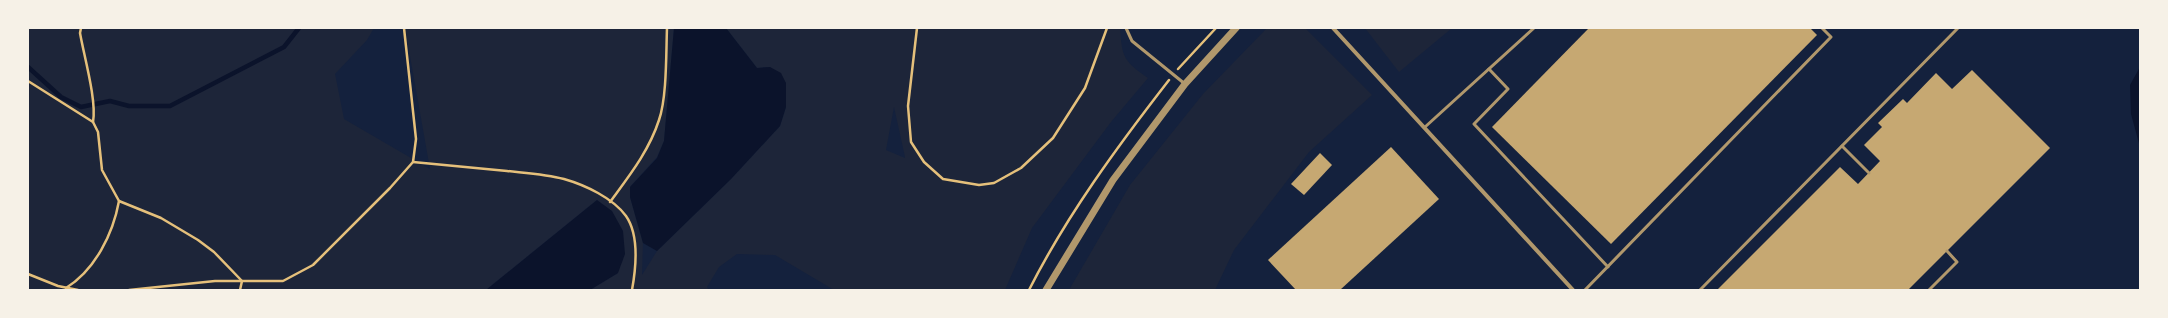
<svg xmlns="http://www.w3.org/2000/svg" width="2168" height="318" font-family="Signika,sans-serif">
  <rect width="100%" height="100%" fill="#14213d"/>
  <g fill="#1d2539" fill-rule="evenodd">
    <path d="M28,28H374L367,40L335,74L344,119L430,169L405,28H674L664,141L657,157L630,187V197L643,243L642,275L657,251L731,179L780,126L786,107V83L770,67L757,68L726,28H1120C1122,58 1124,61 1148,78L1111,122L1032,228L1005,290H834L775,255L737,254L719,267L707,287L709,290H590L618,273L597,200L486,290H28ZM894,107L905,157V158L886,150Z"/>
    <polygon points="1267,28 1305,28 1372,95 1309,152 1234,250 1215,290 1069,290 1130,185 1203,94"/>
    <polygon points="1365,28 1452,28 1399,72"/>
  </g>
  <g fill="#0b132b">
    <polygon points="674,28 726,28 757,68 770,67 781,73 786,83 786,107 780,126 731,179 657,251 643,243 630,197 630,187 657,158 664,141"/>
    <polygon points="2140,67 2140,147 2131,114 2130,85"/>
    <polygon points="597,200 612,211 623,231 625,254 618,273 590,290 486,290"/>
  </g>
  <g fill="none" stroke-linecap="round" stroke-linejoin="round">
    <polyline stroke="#0b132b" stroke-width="4.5" points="28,67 61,97 81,107 110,101 129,106 170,106 284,47 299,28"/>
  </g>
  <g fill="#c6a872">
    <polygon points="1589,28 1810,28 1817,35 1611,244 1492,127"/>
    <polygon points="1972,70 2050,148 1908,290 1717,290 1840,167 1858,184 1880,161 1864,145 1882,127 1878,123 1903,99 1907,103 1936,73 1952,89"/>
    <polygon points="1391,147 1439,199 1340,290 1296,290 1268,260"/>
    <polygon points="1320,153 1332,165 1304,195 1291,184"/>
  </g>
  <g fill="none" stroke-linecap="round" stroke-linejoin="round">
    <g stroke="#e5c07b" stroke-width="2.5">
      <path d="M81,28L80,33C84,56 97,101 93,122"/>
      <polyline points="917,28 908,106 911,142 924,162 943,179 979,185 994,183 1021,168 1053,138 1085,88 1107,28"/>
      <polyline points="1178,69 1216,28"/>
      <polyline points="28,81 93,122 98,132 102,170 119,201 161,218 198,240 214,252 242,281 283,281 313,265 390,188 413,162 416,139 404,28"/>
      <path d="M413,162C445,165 476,168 507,171C526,173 546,174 564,179C585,185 613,198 626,216C640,236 636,268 632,290"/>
      <path d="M610,202C629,176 649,151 659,120C667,97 666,53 667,28"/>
      <polyline points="28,274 58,286 78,290"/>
      <path d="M66,288C95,270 113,234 119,201"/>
      <polyline points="129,290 215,281 242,281 240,290"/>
      <path d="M1029,290C1067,215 1117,147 1169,80"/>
    </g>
    <g stroke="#b1986c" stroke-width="3">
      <polyline points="1126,28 1132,41 1185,84"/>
      <polyline points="1489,69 1508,89 1474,124 1608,267"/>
      <polyline points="1425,127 1534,28"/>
      <polyline points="1842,146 1869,173"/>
      <polyline points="1585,290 1831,37 1822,28"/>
      <polyline points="1700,290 1958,28"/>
      <polyline points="1929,290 1957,262 1947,251"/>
    </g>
    <polyline stroke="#b1986c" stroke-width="4" points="1333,28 1573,290"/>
    <polyline stroke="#b1986c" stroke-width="7" points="1046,290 1113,180 1185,84 1236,28"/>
  </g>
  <rect width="2168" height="318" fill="none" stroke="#f6f1e7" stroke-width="58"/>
</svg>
